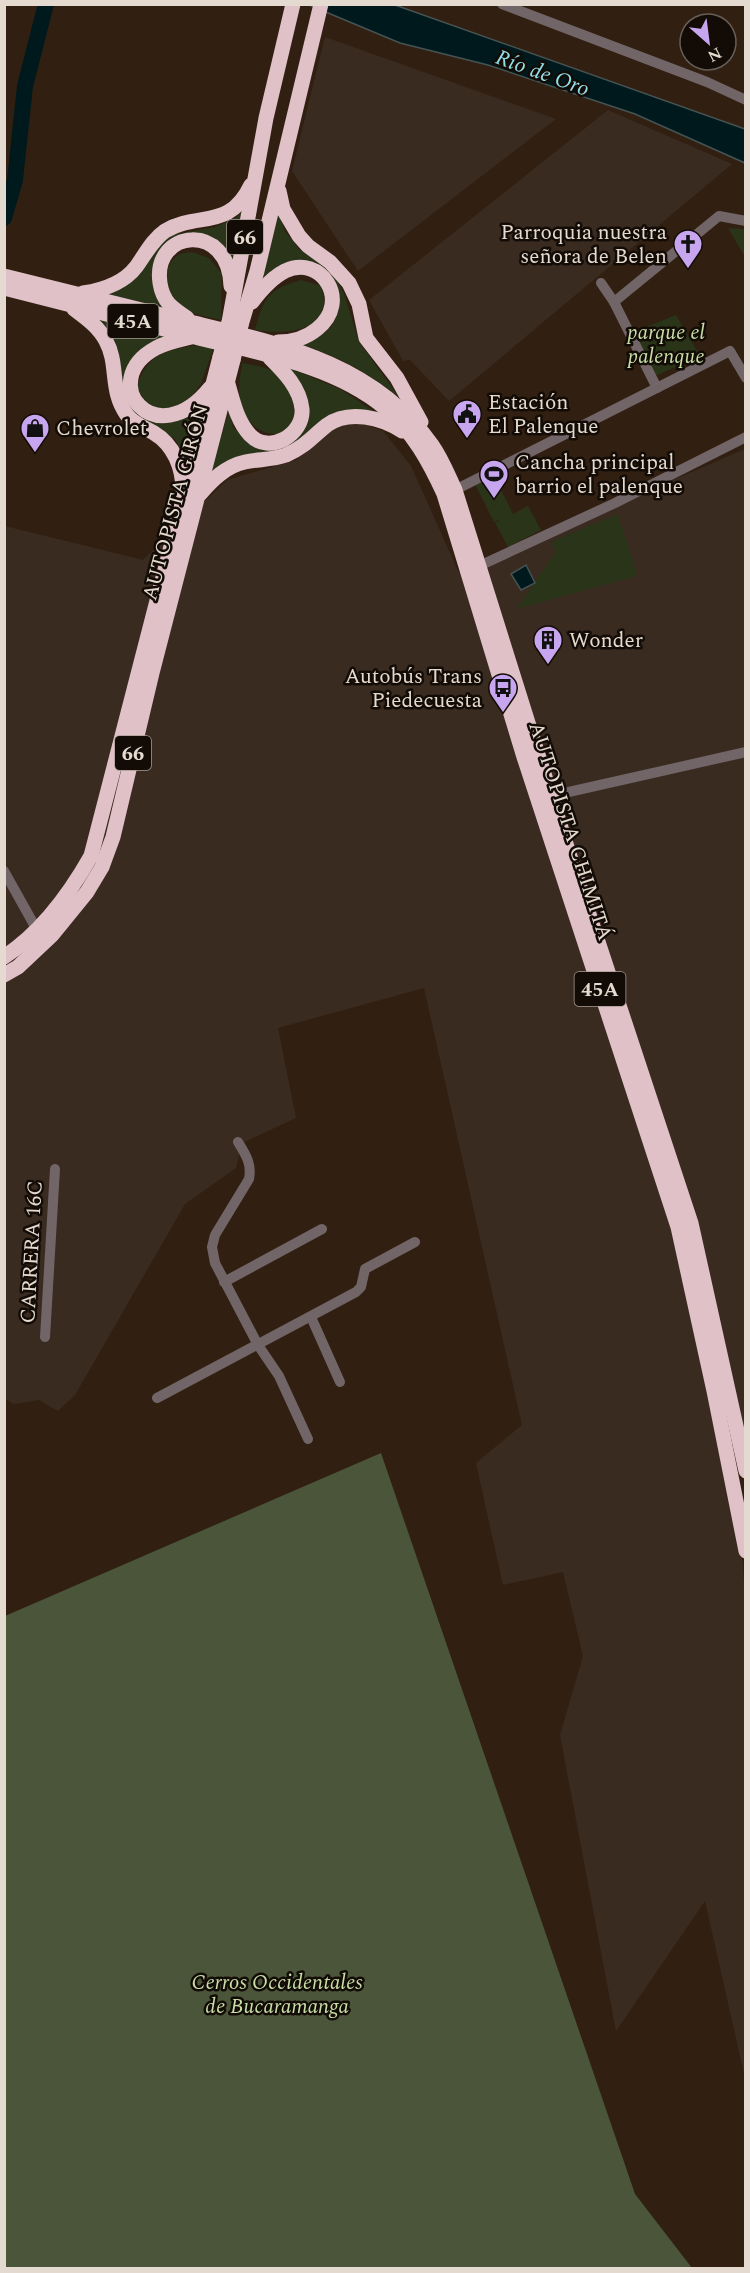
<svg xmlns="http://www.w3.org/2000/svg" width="750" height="2273" font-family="Spectral,serif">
  <rect width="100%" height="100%" fill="#312011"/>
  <g fill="#3a2b21">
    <polygon points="325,37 556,119 358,271 292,171"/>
    <polygon points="608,110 732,164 449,401 410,360 403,361 369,300"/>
    <polygon points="356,421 383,431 411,466 459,573 745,449 746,1454 741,1450 734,1454 746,1608 745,2078 705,1901 616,2031 560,1735 583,1656 563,1572 503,1585 476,1463 522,1425 424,988 278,1028 296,1118 242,1143 236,1168 185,1204 75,1395 58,1411 39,1400 14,1404 5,1399 5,526 143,560 227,480 296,460 323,432"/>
  </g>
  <g fill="#293419">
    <polygon points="245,206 234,271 211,237 167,245 167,309 104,294 170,235 215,227 237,217"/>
    <path d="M279,210L284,230L299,249L325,266L335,277L344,293L359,342L399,397C363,371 342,357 299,344C317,340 338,328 338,307C339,298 330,285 327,276L276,269L263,277Z"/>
    <polygon points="728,228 745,229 745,257"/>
    <path d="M192,252L209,258L222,274L221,320C211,317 198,316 188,311C170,302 156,270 178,255C181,253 188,253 192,252Z"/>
    <path d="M301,280L321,286C322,290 324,296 324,300C323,334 279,334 255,330C264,298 267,290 301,280Z"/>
    <polygon points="676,315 700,356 655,376 634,332"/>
    <path d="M91,316L172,336L126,379L159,421C176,421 187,420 201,410L185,475L184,456L175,439L141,420L128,407Z"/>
    <path d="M199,345L213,349L201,384L188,401L164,410L148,405L137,389C144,355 167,349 199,345Z"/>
    <path d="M242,363C267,368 279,368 290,393C313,450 240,446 239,391C239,381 241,372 242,363Z"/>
    <path d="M287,367L340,389L381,416L360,410L288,449L226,463L211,471L229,409L233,427L249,443L302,432C318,404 304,389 287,367Z"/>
    <polygon points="494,476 513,514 528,506 541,530 508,547 495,523 502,519 494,522 475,484"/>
    <polygon points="618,514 637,576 516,609 556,552 551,542"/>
  </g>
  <polygon fill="#4a5539" points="381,1453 635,2194 692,2268 5,2268 5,1616"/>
  <g fill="#00191d" stroke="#455353" stroke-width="1.5">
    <polygon points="309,5 395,5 745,129 745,163 635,114 488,65 400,43"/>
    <polygon points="526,565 535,583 521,590 511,574"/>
  </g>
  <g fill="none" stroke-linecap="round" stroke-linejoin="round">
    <polyline stroke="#00191d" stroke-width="16" points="4,218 15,180 25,86 46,4"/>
    <g stroke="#726568" stroke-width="10">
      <polyline points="502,4 707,82 746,100"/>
      <polyline points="601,283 614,302 657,388"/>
      <polyline points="614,302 719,216 746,221"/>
      <polyline points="455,490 730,351 746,378"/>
      <polyline points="479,566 615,503 746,437"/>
      <polyline points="551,796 746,752"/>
      <polyline points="4,871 37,930"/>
      <path d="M238,1142C246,1155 252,1164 249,1179L215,1235L212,1247L215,1263L258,1345L279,1376L308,1439"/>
      <polyline points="224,1282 322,1229"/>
      <polyline points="311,1317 340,1382"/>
      <polyline points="45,1337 55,1169"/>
      <polyline points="157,1398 356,1292 361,1287 365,1269 415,1242"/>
    </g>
    <g stroke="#e0c1c7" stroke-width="15">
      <polyline points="279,191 283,209 299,236 308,246 330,262 349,283 359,304 366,338 397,378 421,422"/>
      <path d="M4,276C65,291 126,306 186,321C280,344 373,362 432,445C442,459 448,475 455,490L572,863L691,1223L746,1471"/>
      <path d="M4,288C68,304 131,320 195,337C258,353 334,365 385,408C413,432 429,461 444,494L524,757L678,1227L714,1391L746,1551"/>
      <path d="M83,293C103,290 123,284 136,267C145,255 152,240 165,231C199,211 229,231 251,185"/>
      <path d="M252,302C261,290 271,278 285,271C321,254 352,301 317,329C306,338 292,342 278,342"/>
      <path d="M74,309C86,318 99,327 106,341C119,364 109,390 127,415C134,424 144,427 154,433C174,445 183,468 183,491"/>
      <path d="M187,318C181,314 174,309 169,304C164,298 161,290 160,283C152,229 229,221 231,286"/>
      <polyline points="229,322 266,118 293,4"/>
      <polyline points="241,325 257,271 321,4"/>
      <path d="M191,337C179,340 167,342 156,348C95,381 155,456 210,388"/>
      <path d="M228,384C233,401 237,421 250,435C269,455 304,435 302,409C300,388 284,372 270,358"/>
      <path d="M200,494C212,480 226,466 245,462C259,459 272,460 286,455C305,447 313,436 327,425C349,409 382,418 402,431"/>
      <path d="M4,957C42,932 69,895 91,856L220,357"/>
      <polyline points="4,975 18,967 52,935 87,892 102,867 113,837 152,673 233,360"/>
    </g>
    <g stroke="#e0c1c7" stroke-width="15">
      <polyline points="220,357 229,322"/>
      <polyline points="233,360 241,325"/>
    </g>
  </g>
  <defs>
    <g id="church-pin" transform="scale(1.5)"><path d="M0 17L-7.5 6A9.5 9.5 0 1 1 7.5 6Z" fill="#c7a6ef" stroke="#130c06"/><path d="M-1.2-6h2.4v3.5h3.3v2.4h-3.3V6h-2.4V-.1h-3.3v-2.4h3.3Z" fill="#111"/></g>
    <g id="civic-pin" transform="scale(1.5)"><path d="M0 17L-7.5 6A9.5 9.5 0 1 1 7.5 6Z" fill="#c7a6ef" stroke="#130c06"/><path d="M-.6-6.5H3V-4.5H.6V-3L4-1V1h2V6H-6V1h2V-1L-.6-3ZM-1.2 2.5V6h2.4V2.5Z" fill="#111"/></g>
    <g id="shop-pin" transform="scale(1.5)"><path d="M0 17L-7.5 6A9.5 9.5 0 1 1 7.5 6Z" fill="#c7a6ef" stroke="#130c06"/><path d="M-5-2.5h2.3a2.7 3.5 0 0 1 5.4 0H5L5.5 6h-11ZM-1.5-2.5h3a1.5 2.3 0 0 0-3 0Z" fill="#111"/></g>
    <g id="stadium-pin" transform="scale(1.5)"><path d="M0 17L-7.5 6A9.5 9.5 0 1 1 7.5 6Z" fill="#c7a6ef" stroke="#130c06"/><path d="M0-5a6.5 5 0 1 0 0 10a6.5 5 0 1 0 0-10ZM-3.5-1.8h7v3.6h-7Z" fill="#111"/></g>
    <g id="building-pin" transform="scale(1.5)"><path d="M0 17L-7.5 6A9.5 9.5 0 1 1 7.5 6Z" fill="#c7a6ef" stroke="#130c06"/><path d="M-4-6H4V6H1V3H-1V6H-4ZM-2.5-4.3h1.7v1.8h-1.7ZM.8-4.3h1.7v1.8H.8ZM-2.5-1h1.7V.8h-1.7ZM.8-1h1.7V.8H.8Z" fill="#111"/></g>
    <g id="bus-pin" transform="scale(1.5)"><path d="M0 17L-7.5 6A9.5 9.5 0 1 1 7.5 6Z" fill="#c7a6ef" stroke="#130c06"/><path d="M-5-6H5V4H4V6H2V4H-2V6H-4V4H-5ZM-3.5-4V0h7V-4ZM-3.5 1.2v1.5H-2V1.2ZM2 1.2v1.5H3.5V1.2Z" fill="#111"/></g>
  </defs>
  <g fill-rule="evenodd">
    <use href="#church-pin" x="688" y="244"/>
    <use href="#civic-pin" x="467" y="414"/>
    <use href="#shop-pin" x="35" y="428"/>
    <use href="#stadium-pin" x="494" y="474"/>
    <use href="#building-pin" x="548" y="640"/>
    <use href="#bus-pin" x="503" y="688"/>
  </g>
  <g text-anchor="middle" stroke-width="5" stroke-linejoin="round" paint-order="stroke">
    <g fill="#130c06" stroke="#a69c93" stroke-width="1.5">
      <rect x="227" y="220" width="36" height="34" rx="4.5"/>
      <rect x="107.5" y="304" width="51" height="34" rx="4.5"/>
      <rect x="115" y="736" width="36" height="34" rx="4.5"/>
      <rect x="574.5" y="972" width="51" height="34" rx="4.5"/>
    </g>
    <g font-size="20" font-weight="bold" fill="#e5dad0">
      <text x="245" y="244">66</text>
      <text x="133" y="328">45A</text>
      <text x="133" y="760">66</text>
      <text x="600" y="996">45A</text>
    </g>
    <g font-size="21" fill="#e5dad0" stroke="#130c06" text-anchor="start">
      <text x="667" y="239" text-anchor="end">Parroquia nuestra<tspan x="667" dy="24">señora de Belen</tspan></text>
      <text x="488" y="409">Estación<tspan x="488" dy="24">El Palenque</tspan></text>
      <text x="56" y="435">Chevrolet</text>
      <text x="515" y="469">Cancha principal<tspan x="515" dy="24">barrio el palenque</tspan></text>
      <text x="569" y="647">Wonder</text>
      <text x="482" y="683" text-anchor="end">Autobús Trans<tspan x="482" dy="24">Piedecuesta</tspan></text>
    </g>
    <g font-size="21" font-style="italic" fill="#c8dfa8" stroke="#130c06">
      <text x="666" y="339">parque el<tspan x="666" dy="24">palenque</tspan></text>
      <text x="277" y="1989">Cerros Occidentales<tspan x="277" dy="24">de Bucaramanga</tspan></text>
    </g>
    <g font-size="21" fill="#e5dad0" stroke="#130c06">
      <text transform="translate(175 502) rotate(-75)" y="7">AUTOPISTA GIRÓN</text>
      <text transform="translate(571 831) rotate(72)" y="7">AUTOPISTA CHIMITÁ</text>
      <text transform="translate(31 1252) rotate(-87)" y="7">CARRERA 16C</text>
    </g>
    <g font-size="22" font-style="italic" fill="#92dfe9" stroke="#130c06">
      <text transform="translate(543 72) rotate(20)" y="8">Río de Oro</text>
    </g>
  </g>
  <rect width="750" height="2273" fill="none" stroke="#e5dad0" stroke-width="12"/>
  <g transform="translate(708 42) rotate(152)"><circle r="28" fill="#130c06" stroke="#675e57" stroke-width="1.5"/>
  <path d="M0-4.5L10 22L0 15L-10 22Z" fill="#c7a6ef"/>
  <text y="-9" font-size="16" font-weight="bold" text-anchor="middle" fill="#e5dad0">N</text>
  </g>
</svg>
